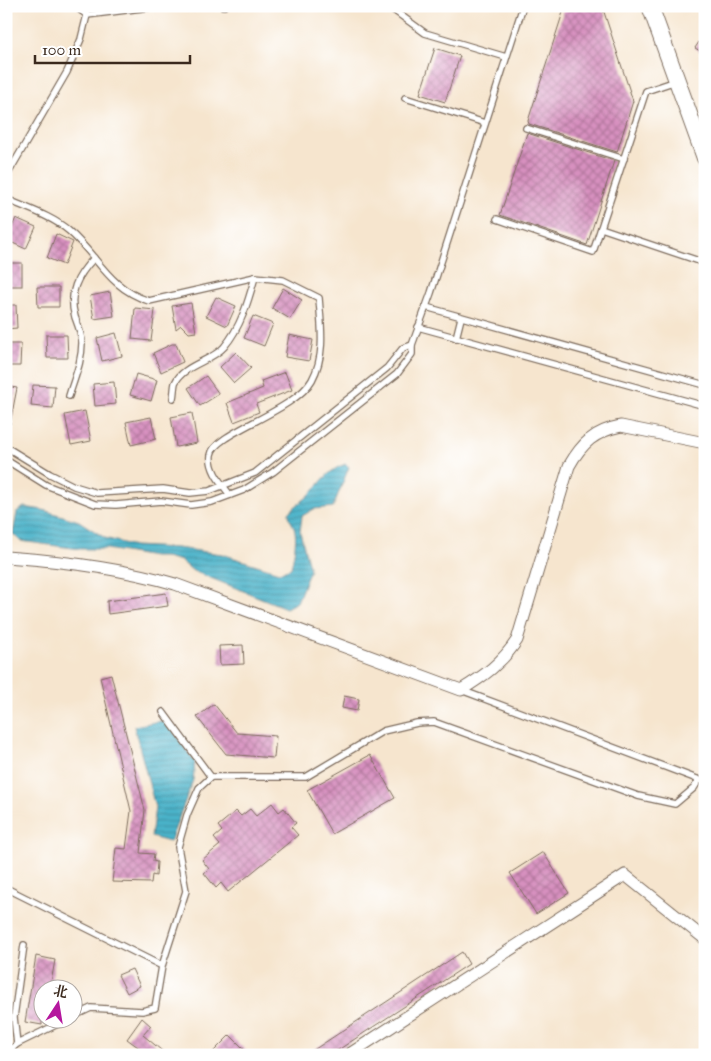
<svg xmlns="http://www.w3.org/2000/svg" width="711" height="1061" font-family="'IM FELL Great Primer','Noto Serif SC',serif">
  <defs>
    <pattern id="water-rules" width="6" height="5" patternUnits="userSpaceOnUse" patternTransform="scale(1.25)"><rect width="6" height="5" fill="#4ab2c9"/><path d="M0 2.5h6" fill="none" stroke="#3f91a3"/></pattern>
    <pattern id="building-cross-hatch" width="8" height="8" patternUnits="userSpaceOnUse" patternTransform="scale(1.25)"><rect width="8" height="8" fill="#d790bf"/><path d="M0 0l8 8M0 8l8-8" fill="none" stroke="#b0769b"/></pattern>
  </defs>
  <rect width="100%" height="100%" fill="#fff"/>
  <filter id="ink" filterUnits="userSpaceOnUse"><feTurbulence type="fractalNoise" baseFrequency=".02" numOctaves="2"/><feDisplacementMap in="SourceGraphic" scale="10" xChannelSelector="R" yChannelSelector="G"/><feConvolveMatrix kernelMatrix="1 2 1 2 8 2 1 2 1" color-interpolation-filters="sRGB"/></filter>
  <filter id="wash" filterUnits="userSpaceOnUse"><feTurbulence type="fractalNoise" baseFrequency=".0096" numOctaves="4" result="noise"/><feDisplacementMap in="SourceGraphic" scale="20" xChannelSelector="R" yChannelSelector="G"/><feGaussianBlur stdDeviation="1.12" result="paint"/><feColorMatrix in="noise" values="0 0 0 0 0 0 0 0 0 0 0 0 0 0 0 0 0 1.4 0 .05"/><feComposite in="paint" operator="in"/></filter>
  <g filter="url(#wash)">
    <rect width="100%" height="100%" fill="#f6e5ce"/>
    <g fill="url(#water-rules)" stroke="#426e74">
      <path d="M346,464L349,467L333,507L314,509L302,516L300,532L310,570L297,602L286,608L193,571L181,561L165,557H153L107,549H80L20,541L13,534L17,512L24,507L43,510L79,521L105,538L134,546L177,548L222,554L279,572L291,568C293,558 297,542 295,531C294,524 289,521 289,513C295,505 304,501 310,494C322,482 329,469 346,464Z"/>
      <polygon points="166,720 195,762 193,780 170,842 151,837 155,807 134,726"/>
    </g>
    <g id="blocks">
      <g fill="url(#building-cross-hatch)">
        <polygon points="565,6 602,6 633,101 617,152 529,124 528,121"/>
        <polygon points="705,33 705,54 695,48"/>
        <polygon points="435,48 460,56 445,102 420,94"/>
        <polygon points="527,133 614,161 587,245 500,215"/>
        <polygon points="16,218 36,227 26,249 6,240"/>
        <polygon points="56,234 73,242 64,265 47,258"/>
        <rect x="6" y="263" width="16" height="23"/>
        <polygon points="37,287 59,287 59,307 38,307"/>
        <polygon points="283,288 302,300 290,319 272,308"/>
        <polygon points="110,292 114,316 94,319 90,296"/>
        <polygon points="216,297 236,306 227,326 206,316"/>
        <polygon points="191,303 196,332 189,333 181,325 176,329 172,306"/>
        <polygon points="6,305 16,305 17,328 6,329"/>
        <polygon points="135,308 155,310 151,341 132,339"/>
        <polygon points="253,316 273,324 264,346 244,338"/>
        <polygon points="116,333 122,356 102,361 97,338"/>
        <polygon points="46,335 67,335 68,358 47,358"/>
        <polygon points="289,335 313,340 309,361 285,357"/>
        <polygon points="6,344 21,344 20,366 6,366"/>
        <polygon points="172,344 176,344 183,362 161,372 153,353"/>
        <polygon points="236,352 251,368 234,383 220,367"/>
        <polygon points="285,372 292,390 256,404 259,412 234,422 227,403 263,388 261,381"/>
        <polygon points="136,374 157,380 151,401 130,395"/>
        <polygon points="206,376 219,394 200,406 188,388"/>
        <polygon points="114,382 116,404 95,406 93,384"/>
        <polygon points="33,385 55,386 53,408 31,406"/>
        <polygon points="6,386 17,388 10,424 6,424"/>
        <polygon points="85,411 91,441 71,445 65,415"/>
        <polygon points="192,413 197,443 176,447 171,417"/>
        <polygon points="151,417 156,439 131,445 126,422"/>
        <polygon points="166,593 168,606 108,614 107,601"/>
        <polygon points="243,645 244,664 220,665 219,646"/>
        <polygon points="111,674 145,810 140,853 154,854 153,861 157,862 156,876 152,875 151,883 112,882 116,848 126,849 131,811 100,677"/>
        <polygon points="344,696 359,699 357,711 342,708"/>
        <polygon points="214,704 237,733 276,736 274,758 226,754 197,717"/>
        <polygon points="370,755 395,798 332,834 307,790"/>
        <polygon points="272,803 279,812 284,808 296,823 291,827 298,835 228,892 221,883 216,888 204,873 209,869 202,860 220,845 214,838 222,831 218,826 236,811 241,816 250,809 256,816"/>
        <polygon points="543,852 569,893 536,914 510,873"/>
        <polygon points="462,952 469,964 335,1052 337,1055 306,1055"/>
        <polygon points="36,956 55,960 50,988 42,988 42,1025 25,1022"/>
        <polygon points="132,969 140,986 127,993 118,975"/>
        <polygon points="142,1018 151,1026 143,1035 167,1055 149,1055 127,1039"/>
        <polygon points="230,1035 250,1055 210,1055"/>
      </g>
    </g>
  </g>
  <g filter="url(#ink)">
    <use href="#blocks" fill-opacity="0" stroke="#7c6b5c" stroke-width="1"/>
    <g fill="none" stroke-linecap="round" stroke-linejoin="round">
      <g stroke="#7c6b5c" stroke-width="8">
        <g id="lane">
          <polyline points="75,6 87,15 158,6"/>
          <polyline points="223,6 225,6"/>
          <polyline points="388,6 425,33 506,57"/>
          <polyline points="405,98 485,123"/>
          <polyline points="526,128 624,159"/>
          <polyline points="6,177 67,72 81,39 87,15"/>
          <path d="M6,199C26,208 52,216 69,231C98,256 109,289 149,301L255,277L283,280L319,298C321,326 326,354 312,380C294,412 213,433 211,455C209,470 222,484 230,495"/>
          <polyline points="497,219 593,252 646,91 676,81"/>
          <polyline points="601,228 705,263"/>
          <polyline points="426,307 705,385"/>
          <polyline points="418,327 705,406"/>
          <polyline points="456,338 461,318"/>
          <path d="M69,396C74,379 82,362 82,343C82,335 78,325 75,317C68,293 77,276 94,258"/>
          <path d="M173,398C174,394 174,387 175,383C183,365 212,361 224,347C241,327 248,302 255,277"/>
          <polyline points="6,447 50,474 74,486 97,493 163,489 190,493 209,491 255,473 387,368 403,348 412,345"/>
          <polyline points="6,460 46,485 95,504 116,505 161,501 191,505 212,502 244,490 273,472 397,374 412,354 412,345 431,293 523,6"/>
          <polyline points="461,690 705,782"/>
          <polyline points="163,712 211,777"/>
          <polyline points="6,888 162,966"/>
          <polyline points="72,1017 91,1008 142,1011 155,1008 162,966 186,891 178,847 187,815 199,788 211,777 306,777 383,731 417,723 434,722 638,796 675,804 694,788 699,780"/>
          <polyline points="17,1044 14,1017 24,945"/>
          <polyline points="6,1054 17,1044 70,1018"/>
        </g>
      </g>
      <g stroke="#7c6b5c" stroke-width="13">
        <g id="street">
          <path d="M6,557C62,561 121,568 175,584L461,690C484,676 502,663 517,640L569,466C582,443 595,431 621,426L705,443"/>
          <polyline points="348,1055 625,875 705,939"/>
        </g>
      </g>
      <g stroke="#7c6b5c" stroke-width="18">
        <polyline id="secondary" points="650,6 705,158"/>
      </g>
      <use href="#lane" stroke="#fff" stroke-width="5.5"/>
      <use href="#street" stroke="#fff" stroke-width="11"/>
      <use href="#secondary" stroke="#fff" stroke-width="16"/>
    </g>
  </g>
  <rect width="711" height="1061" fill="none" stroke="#fff" stroke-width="25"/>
  <g transform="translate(58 1004) rotate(12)"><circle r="24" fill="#ffffff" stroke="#b1aaa5"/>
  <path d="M0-4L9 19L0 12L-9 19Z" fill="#b5179e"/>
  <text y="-8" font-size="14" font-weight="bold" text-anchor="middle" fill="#3b2a1e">北</text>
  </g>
  <path d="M35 55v8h155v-8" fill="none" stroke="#3b2a1e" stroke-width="2.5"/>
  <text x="42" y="55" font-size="15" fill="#3b2a1e" stroke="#ffffff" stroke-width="4" paint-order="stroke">100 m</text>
</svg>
